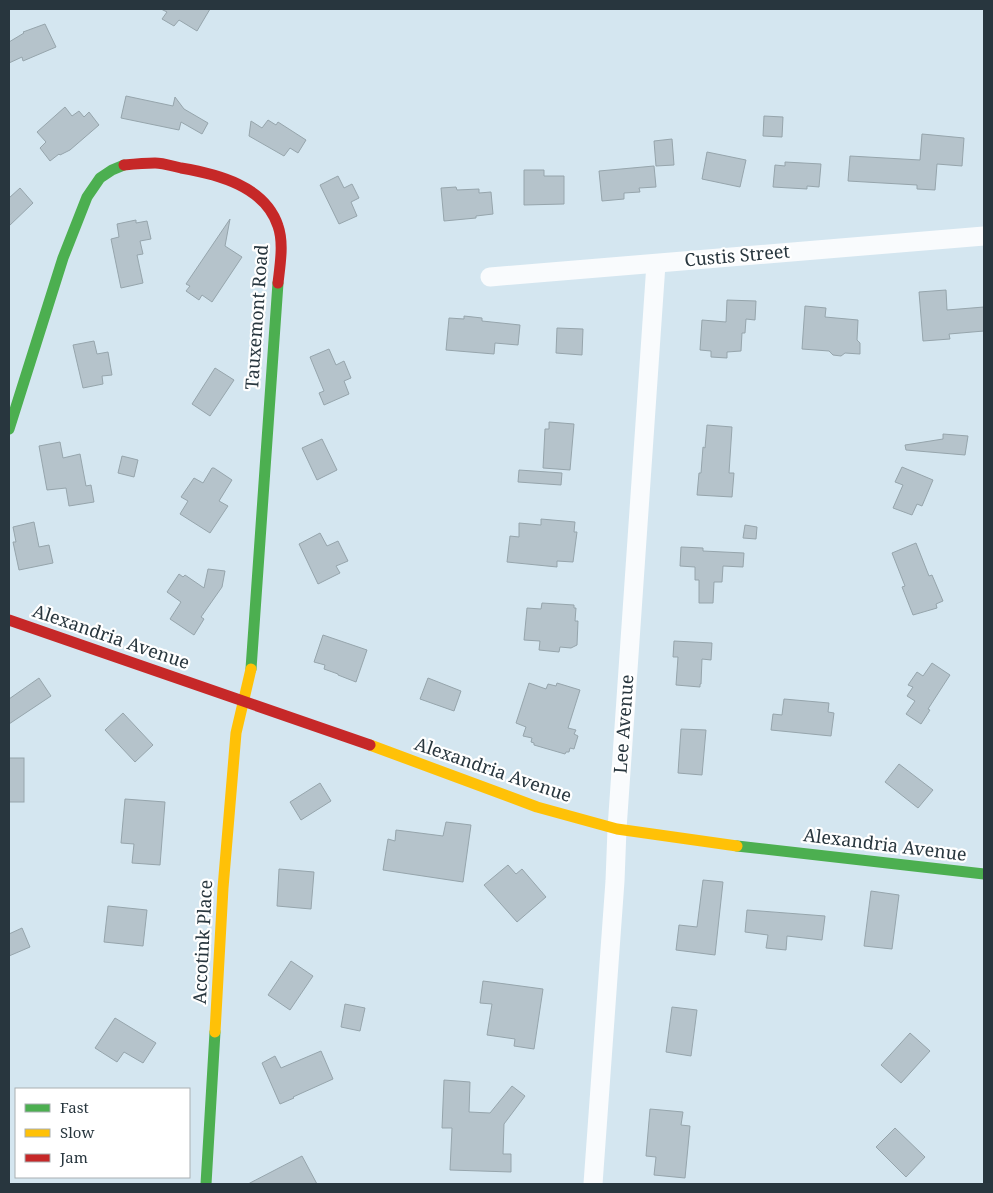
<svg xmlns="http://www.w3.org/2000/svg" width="993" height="1193" font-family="'Noto Serif',serif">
  <rect width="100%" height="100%" fill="#d4e6f0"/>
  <g fill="#b5c3cb" stroke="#96a5ac">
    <polygon points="161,9 210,9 197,31 179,20 174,26 162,19 167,12"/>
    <polygon points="45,24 56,47 23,61 22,57 9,63 9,42 24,33 23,32"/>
    <polygon points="126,96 173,106 175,97 184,109 208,123 202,134 181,122 179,130 121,118"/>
    <polygon points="65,107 72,116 79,111 84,117 89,112 99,125 70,150 60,155 59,154 50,161 40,148 46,142 37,132"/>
    <polygon points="764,116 783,117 782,137 763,136"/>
    <polygon points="268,120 276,125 278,122 306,140 298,153 290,148 284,156 249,136 251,121 262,128"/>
    <polygon points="922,134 964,138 962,166 937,164 935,190 917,189 917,185 848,181 850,156 920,160"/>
    <polygon points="672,139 674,165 656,166 654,141"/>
    <polygon points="707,152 746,160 740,187 702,179"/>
    <polygon points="785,162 821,164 819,187 807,186 807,189 773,187 775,165 785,166"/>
    <polygon points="654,166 656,187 639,188 640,192 624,193 624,199 602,201 599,171"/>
    <polygon points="524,170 544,170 544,176 564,176 564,204 524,205"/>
    <polygon points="338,176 344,188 352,184 359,198 351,202 357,216 339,224 320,185"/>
    <polygon points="456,187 457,190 479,189 479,193 491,192 493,214 476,216 476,218 444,221 441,188"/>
    <polygon points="20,188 33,203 9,226 9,198"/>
    <polygon points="230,219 225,246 242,257 212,302 202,295 199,300 186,291 190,286 186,284"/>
    <polygon points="136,220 136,223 147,221 151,239 140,241 143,254 137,255 143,283 121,288 111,239 119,237 117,224"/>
    <polygon points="946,290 947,310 984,307 984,331 949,334 950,339 923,341 919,292"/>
    <polygon points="727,300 756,301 755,320 746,319 745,333 742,333 741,351 727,352 727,358 711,357 711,351 700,350 702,320 726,322"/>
    <polygon points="805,306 826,308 825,317 858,320 857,340 860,343 860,354 845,353 841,356 833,355 829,351 802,349"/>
    <polygon points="464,316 482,318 482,321 520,325 518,345 495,343 494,354 446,350 449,318 464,319"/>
    <polygon points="557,328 583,329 582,355 556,353"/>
    <polygon points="94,341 97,354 108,352 112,375 102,376 103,384 83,388 73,345"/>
    <polygon points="329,349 336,365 344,361 351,378 344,381 349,394 324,405 319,393 324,391 310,357"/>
    <polygon points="215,368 234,380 210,416 192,404"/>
    <polygon points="549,422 574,424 570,470 543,468 545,429 549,429"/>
    <polygon points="707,425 732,427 729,473 734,473 732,497 697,495 699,473 701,473 703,447 705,448"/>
    <polygon points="943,434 968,436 965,455 906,450 905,445 943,439"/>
    <polygon points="322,439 337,470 317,480 302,448"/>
    <polygon points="60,442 63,458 80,454 86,486 91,485 94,502 69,506 66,488 47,490 39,446"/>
    <polygon points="122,456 138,460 134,477 118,473"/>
    <polygon points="902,467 933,480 922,506 917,504 912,515 893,508 903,485 895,482"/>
    <polygon points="212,468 214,468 232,480 219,501 228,506 210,533 180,514 188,501 181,497 194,478 203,483"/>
    <polygon points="519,470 562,473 561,485 518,482"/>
    <polygon points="541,519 575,522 574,532 577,532 573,562 557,561 557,567 507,562 510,536 519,537 519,523 541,525"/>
    <polygon points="34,522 39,547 49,545 53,563 19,570 13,542 16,542 13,527"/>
    <polygon points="745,525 757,527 756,539 743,538"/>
    <polygon points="320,533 327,546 338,541 348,561 336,566 340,573 318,584 299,544"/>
    <polygon points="916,543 929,576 932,575 943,601 936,604 937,608 913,615 902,587 905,586 892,553"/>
    <polygon points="681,547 703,548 703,551 744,553 743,567 723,566 722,582 714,582 713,603 699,603 699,580 695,580 695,567 680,566"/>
    <polygon points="208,569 225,571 222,587 201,617 204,619 194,635 170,619 181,602 167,592 179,574 183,577 185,575 204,588"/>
    <polygon points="542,603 574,605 574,608 576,608 575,621 578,621 577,645 571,648 560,647 559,652 539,650 540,641 524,640 527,608 541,609"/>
    <polygon points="323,635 367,650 356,682 338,675 338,674 324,669 325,665 314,662"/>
    <polygon points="674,641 712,643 711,660 702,659 701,684 700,684 700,687 676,685 678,657 673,657"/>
    <polygon points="932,663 950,675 928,709 930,710 921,724 906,714 915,701 907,696 913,687 908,685 917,672 923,676"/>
    <polygon points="39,678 51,696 9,724 9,699"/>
    <polygon points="428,678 461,691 454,711 420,699"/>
    <polygon points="529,683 546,689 548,684 556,686 557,683 580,690 568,728 576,730 574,734 578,736 574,749 570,748 569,752 566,752 565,754 534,745 534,743 531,742 532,738 523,736 526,727 516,723"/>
    <polygon points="784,699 829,703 828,712 834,713 831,736 771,730 773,714 782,715"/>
    <polygon points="123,713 153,745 135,762 105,730"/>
    <polygon points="681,729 706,730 702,775 678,773"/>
    <rect x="9" y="758" width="15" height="44"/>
    <polygon points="899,764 933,790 918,808 885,782"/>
    <polygon points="320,783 331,801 301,820 290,802"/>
    <polygon points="125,799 165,802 160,865 132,863 134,844 121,843"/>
    <polygon points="446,822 471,825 463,882 383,870 388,839 395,841 396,830 443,836"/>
    <polygon points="508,865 516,874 522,869 546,897 517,922 484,885"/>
    <polygon points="279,869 314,872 311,909 277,906"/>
    <polygon points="703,880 723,882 715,955 676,950 679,925 697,927"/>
    <polygon points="871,891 899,895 892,949 864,946"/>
    <polygon points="108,906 147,910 143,946 104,942"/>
    <polygon points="747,910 825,916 822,940 787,936 786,950 766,948 768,935 745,932"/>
    <polygon points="22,928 30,947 9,956 9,934"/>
    <polygon points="291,961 313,976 290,1010 268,995"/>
    <polygon points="483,981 543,989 534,1049 514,1046 515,1039 487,1035 492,1004 480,1003"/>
    <polygon points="345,1004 365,1008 360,1031 341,1027"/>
    <polygon points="672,1007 697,1010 691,1056 666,1052"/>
    <polygon points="115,1018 156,1043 143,1063 124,1052 117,1062 95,1048"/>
    <polygon points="910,1033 930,1051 901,1083 881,1065"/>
    <polygon points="321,1051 333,1079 293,1097 294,1098 280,1104 262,1063 275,1056 281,1068"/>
    <polygon points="444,1080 470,1082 469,1112 490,1113 512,1086 525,1096 504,1124 503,1154 511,1154 511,1172 450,1170 452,1128 442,1128"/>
    <polygon points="650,1109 683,1112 681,1125 690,1126 685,1178 654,1175 656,1157 646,1156"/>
    <polygon points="895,1128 925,1157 906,1177 876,1147"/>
    <polygon points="302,1156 317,1184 248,1184"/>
  </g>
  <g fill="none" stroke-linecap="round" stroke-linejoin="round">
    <g stroke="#f9fbfd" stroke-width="19">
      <polyline points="490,277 984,236"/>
      <polyline points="593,1184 615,881 617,829 656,264"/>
    </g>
    <g stroke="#4caf50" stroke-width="11">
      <polyline points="9,429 63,258 87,197 100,178 112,170 124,165"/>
      <polyline points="251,669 278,283"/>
      <polyline points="737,846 984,874"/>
      <polyline points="206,1184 215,1032"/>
    </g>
    <g stroke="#ffc107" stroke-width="11">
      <polyline points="370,745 537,807 617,829 737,846"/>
      <polyline points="215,1032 223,888 236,733 251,669"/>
    </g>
    <g stroke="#c62828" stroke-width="11">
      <path d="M124,165C134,164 145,163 155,163C163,163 172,166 181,168C217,174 265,186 278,226C284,243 280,265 278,283"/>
      <polyline points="9,620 370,745"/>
    </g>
  </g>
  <g text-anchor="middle" stroke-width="4.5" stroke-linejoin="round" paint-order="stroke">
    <g font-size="18" fill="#28363e" stroke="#fff">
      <text transform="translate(737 256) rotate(-5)" y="6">Custis Street</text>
      <text transform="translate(257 317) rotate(-86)" y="6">Tauxemont Road</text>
      <text transform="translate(111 637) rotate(19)" y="6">Alexandria Avenue</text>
      <text transform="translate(624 724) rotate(-86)" y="6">Lee Avenue</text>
      <text transform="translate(493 770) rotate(19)" y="6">Alexandria Avenue</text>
      <text transform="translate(885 845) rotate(7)" y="6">Alexandria Avenue</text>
      <text transform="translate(203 942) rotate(-87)" y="6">Accotink Place</text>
    </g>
  </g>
  <rect width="993" height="1193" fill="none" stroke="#28363e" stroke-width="20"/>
  <rect x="15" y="1088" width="175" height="90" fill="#ffffff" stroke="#a9afb2"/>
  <rect x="25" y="1104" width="25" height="8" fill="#4caf50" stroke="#a9afb2"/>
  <text x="60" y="1113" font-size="15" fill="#28363e">Fast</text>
  <rect x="25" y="1129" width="25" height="8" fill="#ffc107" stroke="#a9afb2"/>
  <text x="60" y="1138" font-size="15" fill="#28363e">Slow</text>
  <rect x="25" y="1154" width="25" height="8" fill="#c62828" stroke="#a9afb2"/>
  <text x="60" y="1163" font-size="15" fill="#28363e">Jam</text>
</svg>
